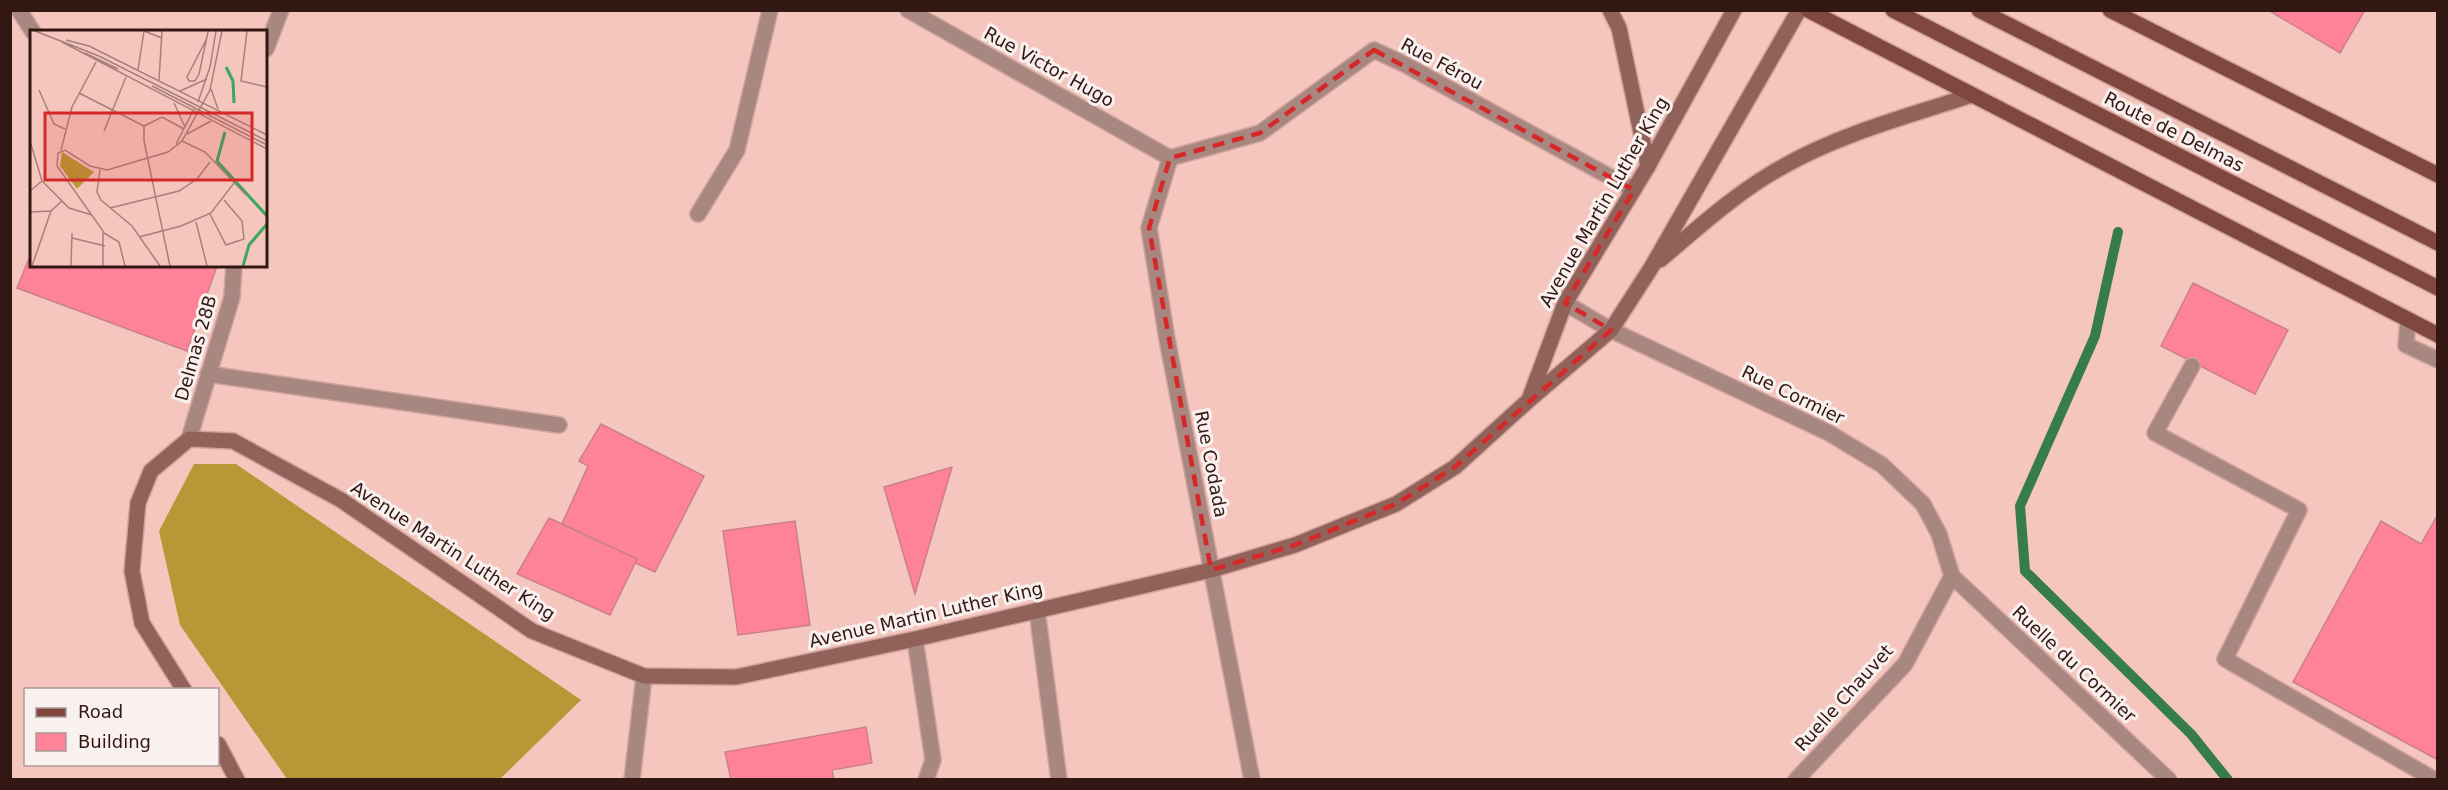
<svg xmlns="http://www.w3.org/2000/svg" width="2448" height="790" font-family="'DejaVu Sans',sans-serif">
  <rect width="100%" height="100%" fill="#f5c6bd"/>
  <polygon fill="#b79836" points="194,464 236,464 581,700 500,779 287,779 180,625 159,531"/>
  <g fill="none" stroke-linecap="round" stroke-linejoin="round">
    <polyline stroke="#377d47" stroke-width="10" points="2118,232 2095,336 2020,506 2025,571 2191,734 2228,780"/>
  </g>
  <g fill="#fe8398" stroke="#ca808a" stroke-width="1.5">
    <polygon points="2268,10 2365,10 2340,53"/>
    <polygon points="32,251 32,266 217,266 187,351 17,288"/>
    <polygon points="2193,283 2288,330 2255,394 2161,346"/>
    <polygon points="601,424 704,476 655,572 635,563 637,559 562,524 588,466 579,461"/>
    <polygon points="952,467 915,594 884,487"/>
    <polygon points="2438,514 2438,760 2293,682 2381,521 2421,544"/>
    <polygon points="549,518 637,559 610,615 517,574"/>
    <polygon points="795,521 810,625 738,635 723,531"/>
    <polygon points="866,727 872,763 832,770 834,780 731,780 725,752"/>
  </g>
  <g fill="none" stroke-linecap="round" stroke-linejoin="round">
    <g stroke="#cea39b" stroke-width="18">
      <g id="service">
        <polyline points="2408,320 2406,345 2438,360"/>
        <polyline points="2192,366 2155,433 2299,510 2225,659 2435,780"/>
        <polyline points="208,374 559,425"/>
        <polyline points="1037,610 1059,780"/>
        <polyline points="915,639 933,760 926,780"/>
      </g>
    </g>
    <g stroke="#cea39b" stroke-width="18">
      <g id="minor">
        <polyline points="19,10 33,32"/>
        <polyline points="908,10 1170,158"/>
        <polyline points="266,49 281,10"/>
        <polyline points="1170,158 1149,228 1167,339 1252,780"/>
        <polyline points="1170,158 1260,133 1374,50 1404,64 1634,190"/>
        <polyline points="698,214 737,150 770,10"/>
        <polyline points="1565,303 1611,330 1829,433 1882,465 1923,504 1939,534 1952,576"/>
        <polyline points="189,439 232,297 234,266"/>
        <polyline points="1952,576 2169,780"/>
        <polyline points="632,780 644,676"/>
        <polyline points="1796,780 1905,664 1952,576"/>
      </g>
    </g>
    <g stroke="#cea39b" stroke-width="18">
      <g id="secondary">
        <polyline points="1610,10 1619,28 1648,166"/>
        <path d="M1660,260C1699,227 1738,191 1784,166C1842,133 1909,116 1972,95"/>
        <polyline points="1530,397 1565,303 1648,166 1734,10"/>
        <polyline points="184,690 142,623 132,571 138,503 151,471 189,439 233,441 341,500 532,631 644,676 736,677 915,639 1211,570 1295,545 1396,504 1455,467 1529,400 1611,330 1651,268 1799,10"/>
        <polyline points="218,744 237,780"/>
      </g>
    </g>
    <g stroke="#cea39b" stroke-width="18">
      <g id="primary">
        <polyline points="1808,10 2438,335"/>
        <polyline points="1893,10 2438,288"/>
        <polyline points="1979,10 2438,243"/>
        <polyline points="2110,10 2438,175"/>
      </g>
    </g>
    <use href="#service" stroke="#a88781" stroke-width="15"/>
    <use href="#minor" stroke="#a88781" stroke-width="15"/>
    <use href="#secondary" stroke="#91625a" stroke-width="15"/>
    <use href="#primary" stroke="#80473e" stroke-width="15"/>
  </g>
  <path fill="none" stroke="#d62828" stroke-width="4.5" stroke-dasharray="12 8" stroke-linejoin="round" d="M1374,50L1634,190L1565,303L1611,330L1455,467L1396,504L1295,545L1211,570L1149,228L1170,158L1260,133Z"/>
  <g text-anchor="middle" stroke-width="6" stroke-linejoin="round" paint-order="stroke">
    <g font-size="18" fill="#331712" stroke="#f9f1ef">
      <text transform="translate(1442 64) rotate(28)" y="6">Rue Férou</text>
      <text transform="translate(1049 67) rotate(29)" y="6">Rue Victor Hugo</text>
      <text transform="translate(2174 132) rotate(27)" y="6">Route de Delmas</text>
      <text transform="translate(1604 202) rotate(-60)" y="6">Avenue Martin Luther King</text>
      <text transform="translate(196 348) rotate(-74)" y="6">Delmas 28B</text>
      <text transform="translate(1793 395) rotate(26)" y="6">Rue Cormier</text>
      <text transform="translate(1211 464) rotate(79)" y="6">Rue Codada</text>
      <text transform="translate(453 551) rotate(33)" y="6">Avenue Martin Luther King</text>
      <text transform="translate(926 615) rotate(-13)" y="6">Avenue Martin Luther King</text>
      <text transform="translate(2074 664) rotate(43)" y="6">Ruelle du Cormier</text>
      <text transform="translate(1844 698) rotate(-48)" y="6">Ruelle Chauvet</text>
    </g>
  </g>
  <g transform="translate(30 30)">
    <rect width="237" height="237" fill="#f5c6bd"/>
    <path d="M32,122L64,142L47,159L30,136Z" fill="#b79836"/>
    <path fill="none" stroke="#39a95e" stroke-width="3" d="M196,37L203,51L204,73M195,102L187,131L237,186M213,236L219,215L237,194"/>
    <path fill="none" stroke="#a78079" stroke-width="1.5" d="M5,1L69,26L237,111M114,1L132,8M217,1L211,51L237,57M177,8L157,47L159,51H165L169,44L178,2V1M36,10L59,16L237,105M32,12L237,119M55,23L88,39M108,40L114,1M129,50L132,1M122,56L237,115M181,59L188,79M9,60L24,94L35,99M150,61L177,49M49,63L114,96M168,72L180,37L186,1M144,73L155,97M114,96V111L140,236M114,96L132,87L154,99M74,101L96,47M157,104L181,91M0,111L12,151M152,111L175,122L216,165M146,114L164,79M31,120L42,77L66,32M70,140L67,162L71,170L102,196L130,236M0,161L12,151L39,178L62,185M80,178L149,161L167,149L180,132M0,182L21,181M180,184L196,215L214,209L212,191L194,170M166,192L177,236M74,203L89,212L95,236M109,207L151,196L181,183L204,153M42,208L75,216M2,236L21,181L32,171M41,236L42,203M73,236V201L27,136L28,123L35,120L60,136L77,140L138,122L152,111L180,60L192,1"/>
    <path fill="#d62828" fill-opacity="0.15" stroke="#d62828" stroke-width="3" d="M15,83H222V150H15Z"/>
    <rect width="237" height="237" fill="none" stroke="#331712" stroke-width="3"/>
  </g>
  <rect width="2448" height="790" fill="none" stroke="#331712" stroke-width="24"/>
  <rect x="24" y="688" width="195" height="78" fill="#f9f1ef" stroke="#aa9a97" stroke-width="1.5"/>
  <rect x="36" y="708" width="30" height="9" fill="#80473e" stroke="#aa9a97" stroke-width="1.5"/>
  <text x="78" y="718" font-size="18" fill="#331712">Road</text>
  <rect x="36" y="733" width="30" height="18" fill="#fe8398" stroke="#aa9a97" stroke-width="1.5"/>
  <text x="78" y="748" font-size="18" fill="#331712">Building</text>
</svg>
